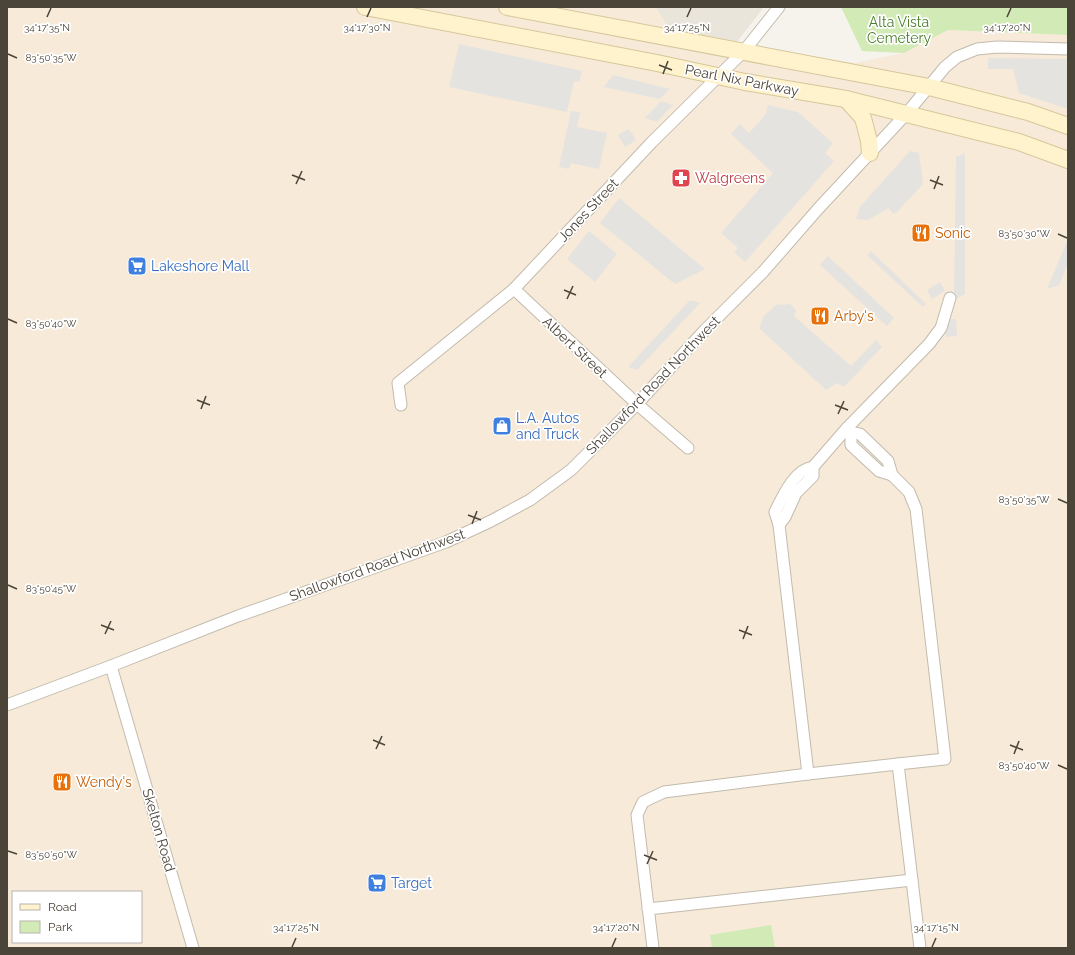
<svg xmlns="http://www.w3.org/2000/svg" width="1075" height="955" font-family="Raleway,sans-serif">
  <rect width="100%" height="100%" fill="#f6f3ec"/>
  <polygon fill="#eae5da" points="655,7 764,7 736,43 668,27"/>
  <path fill="#f7ead8" fill-rule="evenodd" d="M7,7H655L668,27L736,43L854,63L904,53L948,30L1068,35V948H7ZM13,892H141V942H13Z"/>
  <g fill="#d2eab5">
    <polygon points="841,7 1068,7 1068,35 948,30 904,53 862,51"/>
    <polygon points="771,925 775,948 712,948 710,935"/>
  </g>
  <g fill="#e5e3e0">
    <polygon points="459,44 582,71 579,82 574,81 567,112 449,87"/>
    <polygon points="988,58 1068,59 1068,109 1019,93 1013,69 988,69"/>
    <polygon points="613,75 670,89 660,99 604,87"/>
    <polygon points="661,101 673,105 657,122 645,118"/>
    <polygon points="768,105 798,112 833,143 825,153 834,161 745,262 734,252 738,248 721,233 773,173 731,134 740,124 749,133 765,115"/>
    <polygon points="571,111 580,112 577,127 607,133 599,169 571,163 569,169 559,167"/>
    <polygon points="629,129 636,140 625,147 618,135"/>
    <polygon points="910,151 919,153 923,184 897,212 893,214 889,208 868,220 856,219 860,207"/>
    <polygon points="965,153 965,294 954,300 956,157"/>
    <polygon points="619,198 705,269 675,284 600,223"/>
    <polygon points="589,231 617,254 595,282 567,259"/>
    <polygon points="1068,239 1068,263 1059,285 1047,289"/>
    <polygon points="871,251 926,304 923,307 867,255"/>
    <polygon points="828,256 894,318 887,326 820,265"/>
    <polygon points="940,282 945,291 932,299 927,290"/>
    <polygon points="690,300 700,303 637,370 628,367"/>
    <polygon points="790,304 796,310 794,316 851,366 876,340 882,347 844,387 837,383 826,390 759,328 764,316 776,305"/>
    <polygon points="956,319 957,336 946,337 944,320"/>
  </g>
  <g fill="none" stroke-linecap="round" stroke-linejoin="round">
    <g stroke="#c2bbae" stroke-width="13">
      <g id="minor">
        <polyline points="514,289 637,404 688,448"/>
        <polyline points="401,405 398,383 514,289 652,142 744,51 779,7"/>
        <polyline points="847,428 851,432 860,434 888,461 892,475 909,492 916,509 945,759 898,764 912,880"/>
        <polyline points="851,432 851,445 879,471 892,475"/>
        <polyline points="779,525 785,517 796,493 813,476 813,467 847,428 929,344 941,328 950,298"/>
        <polyline points="111,666 193,948"/>
        <polyline points="7,705 111,666 238,616 446,542 491,521 530,500 571,470 637,404 705,330 763,272 818,209 907,113 945,67 957,57 977,49 997,47 1068,49"/>
        <polyline points="808,774 898,764"/>
        <polyline points="648,909 912,880 920,948"/>
        <path d="M653,948L637,815L643,802L664,792L808,774L779,525L775,512C783,496 794,470 813,467"/>
      </g>
    </g>
    <g stroke="#d6c79b" stroke-width="18">
      <g id="secondary">
        <polyline points="365,7 657,63 745,82 846,99 1019,142 1068,160"/>
        <polyline points="507,7 929,87 1028,112 1068,126"/>
        <polyline points="846,99 863,118 869,141 870,153"/>
      </g>
    </g>
    <use href="#minor" stroke="#fff" stroke-width="11"/>
    <use href="#secondary" stroke="#fff3cd" stroke-width="16"/>
  </g>
  <path fill="none" stroke="#4b4439" stroke-width="1.5" d="M47,17L51,8M367,17L371,8M687,17L691,8M1007,17L1011,8M8,54L17,58M659,65L672,70M663,74L668,61M292,175L305,180M930,180L943,185M296,184L302,171M934,189L939,176M1058,234L1067,238M564,290L576,295M567,299L573,286M8,319L17,323M197,400L210,405M835,405L848,410M201,409L206,396M838,414L844,401M1058,499L1067,503M468,515L481,520M472,524L477,511M8,585L17,589M101,625L114,630M739,630L752,635M105,634L111,621M743,639L748,626M373,740L385,745M1010,745L1023,750M376,749L382,736M1014,754L1019,741M1058,765L1067,769M8,851L17,854M644,855L657,860M647,864L653,851M292,947L296,938M612,947L616,938M932,947L936,938"/>
  <defs>
    <g id="pharmacy-square" transform="scale(1)"><rect x="-9" y="-9" width="18" height="18" rx="4" fill="#e0444e" stroke="#fff"/><path d="M-2-6h4v4h4v4h-4v4h-4v-4h-4v-4h4Z" fill="#fff"/></g>
    <g id="restaurant-square" transform="scale(1)"><rect x="-9" y="-9" width="18" height="18" rx="4" fill="#e8710a" stroke="#fff"/><path d="M-5-6h1v4h1v-4h1v4h1v-4h1v5L-1.5 .5V6h-2V.5L-5-1ZM5-6V6H3V1.5H1.5Q1.5-4 5-6Z" fill="#fff"/></g>
    <g id="supermarket-square" transform="scale(1)"><rect x="-9" y="-9" width="18" height="18" rx="4" fill="#3f7fe0" stroke="#fff"/><path d="M-6-5.5h2.5l.6 2H6L4.5 2H-2.5L-4.4-4H-6ZM-1.5 3.2a1.3 1.3 0 1 0 .1 0ZM3 3.2a1.3 1.3 0 1 0 .1 0Z" fill="#fff"/></g>
    <g id="shop-square" transform="scale(1)"><rect x="-9" y="-9" width="18" height="18" rx="4" fill="#3f7fe0" stroke="#fff"/><path d="M-5-2.5h2.3a2.7 3.5 0 0 1 5.4 0H5L5.5 6h-11ZM-1.5-2.5h3a1.5 2.3 0 0 0-3 0Z" fill="#fff"/></g>
  </defs>
  <g fill-rule="evenodd">
    <use href="#pharmacy-square" x="681" y="178"/>
    <use href="#restaurant-square" x="921" y="233"/>
    <use href="#supermarket-square" x="137" y="266"/>
    <use href="#restaurant-square" x="820" y="316"/>
    <use href="#shop-square" x="502" y="426"/>
    <use href="#restaurant-square" x="62" y="782"/>
    <use href="#supermarket-square" x="377" y="883"/>
  </g>
  <g text-anchor="middle" stroke-width="3.5" stroke-linejoin="round" paint-order="stroke">
    <g font-size="14" fill="#4a7f2a" stroke="#fff">
      <text x="899" y="27">Alta Vista<tspan x="899" dy="16">Cemetery</tspan></text>
    </g>
    <g font-size="14" fill="#4b4439" stroke="#fff">
      <text transform="translate(742 80) rotate(11)" y="5">Pearl Nix Parkway</text>
      <text transform="translate(588 210) rotate(-47)" y="5">Jones Street</text>
      <text transform="translate(575 347) rotate(43)" y="5">Albert Street</text>
      <text transform="translate(653 385) rotate(-46)" y="5">Shallowford Road Northwest</text>
      <text transform="translate(377 565) rotate(-20)" y="5">Shallowford Road Northwest</text>
      <text transform="translate(159 830) rotate(74)" y="5">Skelton Road</text>
    </g>
    <g font-size="14" fill="#be3a42" stroke="#fff" text-anchor="start">
      <text x="695" y="183">Walgreens</text>
    </g>
    <g font-size="14" fill="#c56008" stroke="#fff" text-anchor="start">
      <text x="935" y="238">Sonic</text>
      <text x="834" y="321">Arby's</text>
      <text x="76" y="787">Wendy's</text>
    </g>
    <g font-size="14" fill="#366cbe" stroke="#fff" text-anchor="start">
      <text x="151" y="271">Lakeshore Mall</text>
      <text x="516" y="423">L.A. Autos<tspan x="516" dy="16">and Truck</tspan></text>
      <text x="391" y="888">Target</text>
    </g>
  </g>
  <g font-size="10" text-anchor="middle" fill="#4b4439" stroke="#fff" stroke-width="3.5" stroke-linejoin="round" paint-order="stroke">
    <text x="47" y="31">34°17'35"N</text>
    <text x="367" y="31">34°17'30"N</text>
    <text x="687" y="31">34°17'25"N</text>
    <text x="1007" y="31">34°17'20"N</text>
    <text x="51" y="61">83°50'35"W</text>
    <text x="1024" y="237">83°50'30"W</text>
    <text x="51" y="327">83°50'40"W</text>
    <text x="1024" y="503">83°50'35"W</text>
    <text x="51" y="592">83°50'45"W</text>
    <text x="1024" y="769">83°50'40"W</text>
    <text x="51" y="858">83°50'50"W</text>
    <text x="296" y="931">34°17'25"N</text>
    <text x="616" y="931">34°17'20"N</text>
    <text x="936" y="931">34°17'15"N</text>
  </g>
  <rect width="1075" height="955" fill="none" stroke="#4b4439" stroke-width="16"/>
  <rect x="12" y="891" width="130" height="52" fill="#ffffff" stroke="#b7b4b0"/>
  <rect x="20" y="904" width="20" height="6" fill="#fff3cd" stroke="#b7b4b0"/>
  <text x="48" y="911" font-size="12" fill="#4b4439">Road</text>
  <rect x="20" y="921" width="20" height="12" fill="#d2eab5" stroke="#b7b4b0"/>
  <text x="48" y="931" font-size="12" fill="#4b4439">Park</text>
</svg>
